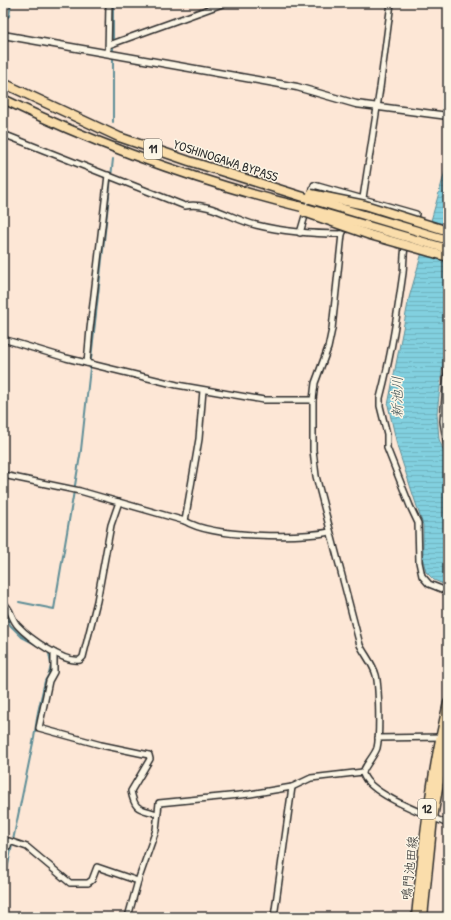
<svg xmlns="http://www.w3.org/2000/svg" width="451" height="920" font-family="'Patrick Hand','Klee One',sans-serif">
  <defs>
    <pattern id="water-rules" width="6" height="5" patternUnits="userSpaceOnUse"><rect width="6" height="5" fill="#82d0df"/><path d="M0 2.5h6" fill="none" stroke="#70b3c0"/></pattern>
  </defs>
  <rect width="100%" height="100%" fill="#fde7d6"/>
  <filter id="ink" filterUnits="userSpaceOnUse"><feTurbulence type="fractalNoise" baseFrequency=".025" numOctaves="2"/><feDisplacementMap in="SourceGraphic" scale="8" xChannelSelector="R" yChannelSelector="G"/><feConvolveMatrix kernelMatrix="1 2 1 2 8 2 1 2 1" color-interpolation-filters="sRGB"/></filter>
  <g filter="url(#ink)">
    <polygon fill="url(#water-rules)" stroke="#5f8e97" points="448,161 448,321 437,413 439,439 448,463 448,586 434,580 426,572 423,560 423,525 398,449 388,405 409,298"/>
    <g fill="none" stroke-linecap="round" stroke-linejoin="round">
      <g stroke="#5f8e97" stroke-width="2">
        <polyline points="113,3 113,122"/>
        <polyline points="3,19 9,16 11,3"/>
        <polyline points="3,58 4,60"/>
        <polyline points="19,602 54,609 81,450 113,159"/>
        <polyline points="3,608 10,625 22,637 37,645"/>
        <polyline points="3,889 34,738 38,712 45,681 49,674 51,665 49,653 46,650"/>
      </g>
      <g stroke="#2b2b2b" stroke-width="8">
        <g id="minor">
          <path d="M391,3L380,88L363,198L342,234L332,329L328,348L315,383L313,400V450L316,476L360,645C365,655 373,664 376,675C379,686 380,736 377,748C375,755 362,769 363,774C370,795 428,815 448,824"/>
          <polyline points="109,45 225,3"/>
          <polyline points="108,53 109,3"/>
          <path d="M3,134L185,206C209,201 233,220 256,225C285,232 313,234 342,234"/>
          <polyline points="300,233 314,185 416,214 410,232"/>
          <path d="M406,243C403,253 404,263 403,273C397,315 391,357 380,398V406L387,434V448L410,506L418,523L419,562L422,576L429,584L444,590L448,594"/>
          <polyline points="3,339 66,358 177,385 264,400 313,400"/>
          <polyline points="448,362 443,421 448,452"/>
          <polyline points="87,363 90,329 108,175"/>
          <path d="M3,475L80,491L185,521C213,538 298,538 330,532"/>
          <polyline points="185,521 199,439 203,390"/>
          <path d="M3,603C11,608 11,619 18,626C29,638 64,663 80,660L83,657L97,601L111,525L119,502"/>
          <path d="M54,653V672L49,681L39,728L101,745L149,755L150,759L131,791C135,811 139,808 157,814"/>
          <polyline points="378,738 443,737"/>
          <polyline points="3,845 8,846 9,841 27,847 70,883 88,883 92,880 97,867 138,881"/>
          <polyline points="128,917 138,881 156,830 159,803 250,794 292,787 311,778 363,772"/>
          <polyline points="274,917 292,787"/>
        </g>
      </g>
      <g stroke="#2b2b2b" stroke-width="9">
        <polyline id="tertiary" points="3,35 297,87 356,104 448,116"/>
      </g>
      <g stroke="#2b2b2b" stroke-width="11">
        <g id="primary">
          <path d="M416,917C423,845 431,774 448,703"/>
          <polyline points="423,917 433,818 448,728"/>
        </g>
      </g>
      <g stroke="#2b2b2b" stroke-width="11">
        <g id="trunk">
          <polyline points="3,83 119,137 189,161 310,199"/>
          <path d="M3,99C100,146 201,183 306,208"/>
        </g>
      </g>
      <use href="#minor" stroke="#fcf5e5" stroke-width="5"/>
      <use href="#tertiary" stroke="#fcf5e5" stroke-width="6"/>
      <use href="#primary" stroke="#faddab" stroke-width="8"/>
      <use href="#trunk" stroke="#faddab" stroke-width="8"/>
      <g stroke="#2b2b2b" stroke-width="11" stroke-linecap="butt">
        <g id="trunk-bridge">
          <polyline points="311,194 365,205 448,231"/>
          <polyline points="310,199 448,240"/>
          <polyline points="306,208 448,249"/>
          <polyline points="304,212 370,235 448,257"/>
        </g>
      </g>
      <use href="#trunk-bridge" stroke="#faddab" stroke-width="8"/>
    </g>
  </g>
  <g text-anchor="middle" stroke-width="3" stroke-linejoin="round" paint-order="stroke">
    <g fill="#fcf5e5" stroke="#6a6863" stroke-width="1">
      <rect x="144" y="139" width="18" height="20" rx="3"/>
      <rect x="418" y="799" width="18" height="20" rx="3"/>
    </g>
    <g font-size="12" font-weight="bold" fill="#2b2b2b">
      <text x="153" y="153">11</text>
      <text x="427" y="813">12</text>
    </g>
    <g font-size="13" fill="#2b2b2b" stroke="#fcf5e5">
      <text transform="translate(226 160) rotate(18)" y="5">YOSHINOGAWA BYPASS</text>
      <text transform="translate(409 868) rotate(-84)" y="5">鳴門池田線</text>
    </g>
    <g font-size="14" font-style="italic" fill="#415458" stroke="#fcf5e5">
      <text transform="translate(397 397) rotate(-90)" y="5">新池川</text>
    </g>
  </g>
  <rect width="451" height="920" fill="none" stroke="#fcf5e5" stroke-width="16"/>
  <rect x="8" y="8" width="435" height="904" fill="none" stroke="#2b2b2b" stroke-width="1.5" filter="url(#ink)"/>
</svg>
